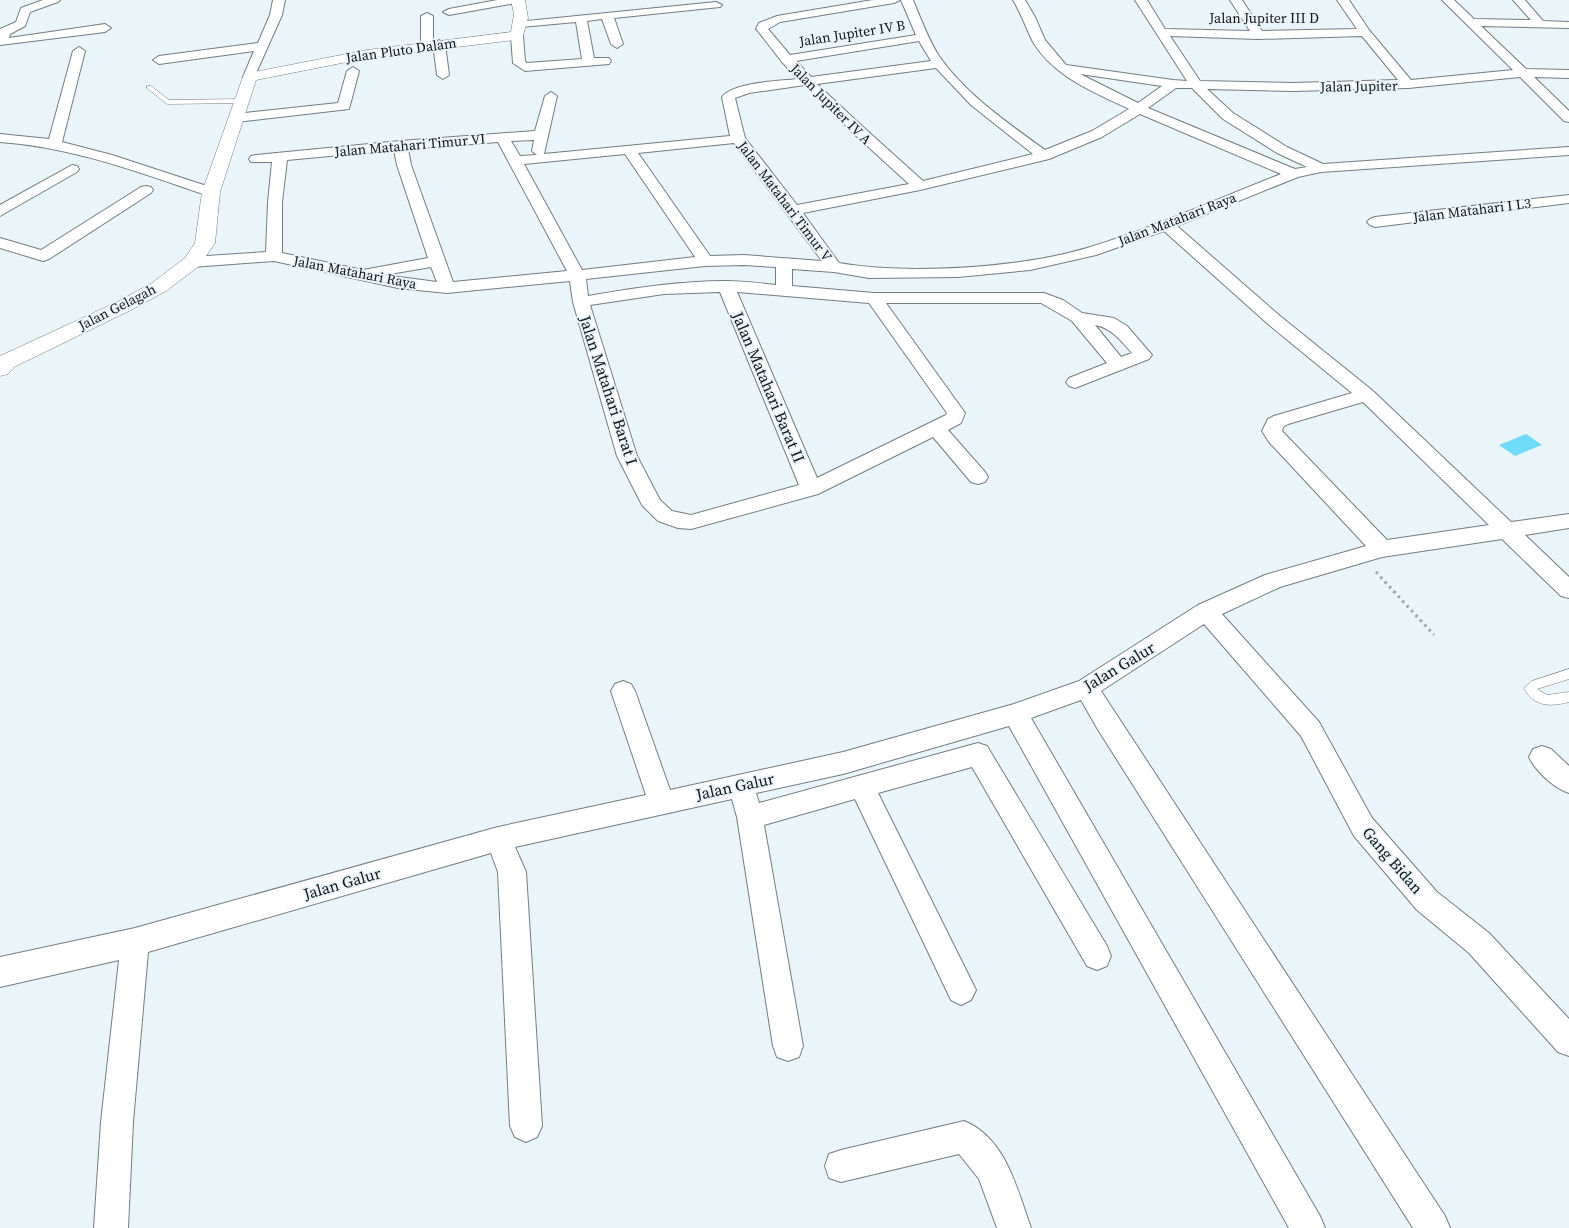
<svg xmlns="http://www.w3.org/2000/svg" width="1569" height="1228" font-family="'Source Serif 4',serif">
  <rect width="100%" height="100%" fill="#eaf5f9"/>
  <polygon fill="#71dbfa" points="1526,434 1542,445 1515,456 1499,445"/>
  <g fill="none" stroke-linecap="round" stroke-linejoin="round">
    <g stroke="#737d80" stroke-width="1">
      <g id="lane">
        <polygon points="147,86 151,86 169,100 242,99 245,101 242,103 167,104 147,88"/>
        <path d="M1569,669V679L1537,689L1547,695L1569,692V702C1550,707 1534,707 1524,688L1532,681Z"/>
      </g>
    </g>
    <g stroke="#737d80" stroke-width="2">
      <g id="street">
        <polygon points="43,0 60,0 58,2 30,12 25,26 10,34 9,38 105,24 111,28 105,32 0,45 0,29 16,22 21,8"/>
        <polygon points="273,0 285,0 282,15 253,80 245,80 243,77 254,51 159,64 153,60 159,56 258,43 270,15"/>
        <polygon points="497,0 522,0 516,3 449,15 443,12 449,9"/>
        <path d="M873,0H900L894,3L780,22L768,29L790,55L916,35L901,0H913C921,19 928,39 939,56C965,94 1008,123 1045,150L1092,131L1129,109C1094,92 1054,77 1033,42C1026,28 1021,13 1013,0H1025L1035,17L1045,40L1066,65L1173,80L1187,81L1135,0H1147L1165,29L1250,31L1230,0H1242L1262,31L1357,29L1337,0H1349L1369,30L1411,80L1513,70L1442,0H1454L1474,19L1531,20L1513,0H1525L1543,21L1569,22V28L1481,26L1526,69L1569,70V78L1534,77L1569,111V122L1564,121L1520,77L1408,88L1293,91L1207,89L1233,113L1287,147L1323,164L1569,147V155L1321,172L1298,177L1177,226L1280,316L1373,391L1511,522L1569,514V528L1525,535L1569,577V598L1561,596L1502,539L1382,557L1280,587L1222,614L1319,722L1372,818L1437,892L1489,933L1569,1019V1056L1558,1052L1469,953L1417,910L1354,836L1301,736L1204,624L1101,691L1445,1216L1450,1228H1413L1097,728L1081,700L1031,718L1320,1216L1325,1228H1289L1009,726L843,774L756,793L759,803L978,743L987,746L1107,946L1111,956L1107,966L1097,970L1087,966L972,767L878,793L976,990L971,1000L961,1005L951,1000L855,799L764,825L803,1046L799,1057L788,1061L777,1057L773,1046L737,817L732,799L515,847L526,872L542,1126L537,1137L526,1142L515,1137L510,1126L498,872L491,853L148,952L133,1122L128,1228H94L101,1122L119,960L0,987V957L135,928L498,827L646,795L611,691L615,684L623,681L631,684L635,691L670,790L843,752L1014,704L1079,681L1198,605L1265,575L1366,546L1269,442L1262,431L1268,419L1274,416L1352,393L1268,324L1164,231L1096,255L1030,270L958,277L869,278L834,272L792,269V286L874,293H1044L1063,300L1082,313L1114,318L1127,326L1152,355L1149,359L1075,388L1069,386L1066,382L1069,378L1107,363L1072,321L1041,303H886L965,413L961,423L948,430L985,472L988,477L985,482L978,484L971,482L933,437L818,494L691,529L678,528L658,521L642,505L617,456L573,302L570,281L447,293L398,288L274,261L192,267L186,265L184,262L186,259L192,257L266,252L268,202L272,162H251L249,159L251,156L256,155L400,141L535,131L545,96L551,92L557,96L544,154L730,136L722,97C733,82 780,81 798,79L782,62L758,31L756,29L759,23L777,16ZM1170,36L1258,39L1362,36L1398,80L1293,83L1200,81ZM919,41L931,61L811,77L796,61ZM936,68L971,105L1033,154L923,181L863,127L817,84ZM1080,74L1162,86L1138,103ZM805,85L853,133L909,184L797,205L745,138L735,98L749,93ZM1176,88H1192L1223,119L1277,153L1307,167L1295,169L1148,108ZM1140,114L1281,174C1217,199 1153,228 1087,248C1020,268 908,275 839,263L803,213L920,190L1049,159L1102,137ZM534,140L532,151L537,155L520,156L511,141ZM498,142L567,271L453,282L411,165L408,149ZM734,143L822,261L744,255L710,256L638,153ZM394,150L397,165L428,258L363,270L282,253V202L287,160ZM625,154L695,257L582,270L524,164ZM744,265L776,267V285C759,283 742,281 726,281C680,281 634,288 588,296L586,279L705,266ZM431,267L437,282L384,275ZM720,292L799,485L691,515L672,511L660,500L637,456L590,305L664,294ZM737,292L869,303L947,413L946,415L817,478ZM1095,325C1112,328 1121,341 1132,353L1121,357ZM1363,402L1489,525L1387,540L1282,431L1283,427L1288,424Z"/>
        <polygon points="716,2 722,5 720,7 614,18 623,44 617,48 611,44 602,19 587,21 594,58 609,58 611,61 609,64 525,71 513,63 511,36 517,32 523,36 525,61 527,63 582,59 576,22 521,27 517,26 515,24 517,22"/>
        <polygon points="427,13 433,16 433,45 427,49 421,45 421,16"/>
        <polygon points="439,40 445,44 449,75 443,79 437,75 433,44"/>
        <path d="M79,47L85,51L62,142L112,155L216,189L218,192L216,195H206C138,172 72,147 0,142V134L49,139L73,51Z"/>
        <polygon points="353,67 359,71 349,109 236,122 229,118 236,114 338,103 347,71"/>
        <polygon points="72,165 77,166 79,169 77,172 0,216 0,205"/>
        <polygon points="146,186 151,187 153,190 151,193 49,259 43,261 0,248 0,238 41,250 141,187"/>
        <polygon points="1569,195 1569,203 1375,227 1370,225 1367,222 1370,219 1375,217"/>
        <path d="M1542,746L1551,749L1569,766V793C1554,788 1536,772 1529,757L1533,749Z"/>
        <path d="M964,1121C1006,1138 1017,1189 1031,1228H997L979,1179L959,1154L841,1182L829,1178L825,1166L829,1154L841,1150Z"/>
      </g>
    </g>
    <g stroke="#737d80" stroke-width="1">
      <polygon id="secondary" points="511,0 525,0 528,18 522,39 367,58 256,80 220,192 215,243 199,266 166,291 131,310 14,367 8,374 0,376 0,356 117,302 152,283 185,258 195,243 202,192 244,74 367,50 511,32 514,14"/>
    </g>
    <polyline stroke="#9ba4a7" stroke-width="3" stroke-dasharray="2.5 4" stroke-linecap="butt" points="1376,572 1434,635"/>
    <use href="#lane" fill="#fff" fill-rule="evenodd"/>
    <use href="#street" fill="#fff" fill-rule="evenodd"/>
    <use href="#secondary" fill="#fff" fill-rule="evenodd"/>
  </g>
  <g text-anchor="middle" stroke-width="4" stroke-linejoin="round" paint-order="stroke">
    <g font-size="14" fill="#111516" stroke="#eaf5f9">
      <text x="1264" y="23">Jalan Jupiter III D</text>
      <text transform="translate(852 33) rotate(-9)" y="5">Jalan Jupiter IV B</text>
      <text transform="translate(401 50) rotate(-8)" y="5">Jalan Pluto Dalam</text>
      <text transform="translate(1359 86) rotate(-1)" y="5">Jalan Jupiter</text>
      <text transform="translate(831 104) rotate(45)" y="5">Jalan Jupiter IV A</text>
      <text transform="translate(410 145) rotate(-5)" y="5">Jalan Matahari Timur VI</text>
      <text transform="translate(785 201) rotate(53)" y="5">Jalan Matahari Timur V</text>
      <text transform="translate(1472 210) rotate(-7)" y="5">Jalan Matahari I L3</text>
      <text transform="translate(1177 219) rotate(-21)" y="5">Jalan Matahari Raya</text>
      <text transform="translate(355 272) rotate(11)" y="5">Jalan Matahari Raya</text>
      <text transform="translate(117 307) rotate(-27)" y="5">Jalan Gelagah</text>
    </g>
    <g font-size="16" fill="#111516" stroke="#eaf5f9">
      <text transform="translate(769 387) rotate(67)" y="6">Jalan Matahari Barat II</text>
      <text transform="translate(609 390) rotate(72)" y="6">Jalan Matahari Barat I</text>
      <text transform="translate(1119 666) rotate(-31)" y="6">Jalan Galur</text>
      <text transform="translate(735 786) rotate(-12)" y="6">Jalan Galur</text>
      <text transform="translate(1393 860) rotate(49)" y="6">Gang Bidan</text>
      <text transform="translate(342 883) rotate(-16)" y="6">Jalan Galur</text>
    </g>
  </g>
</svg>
